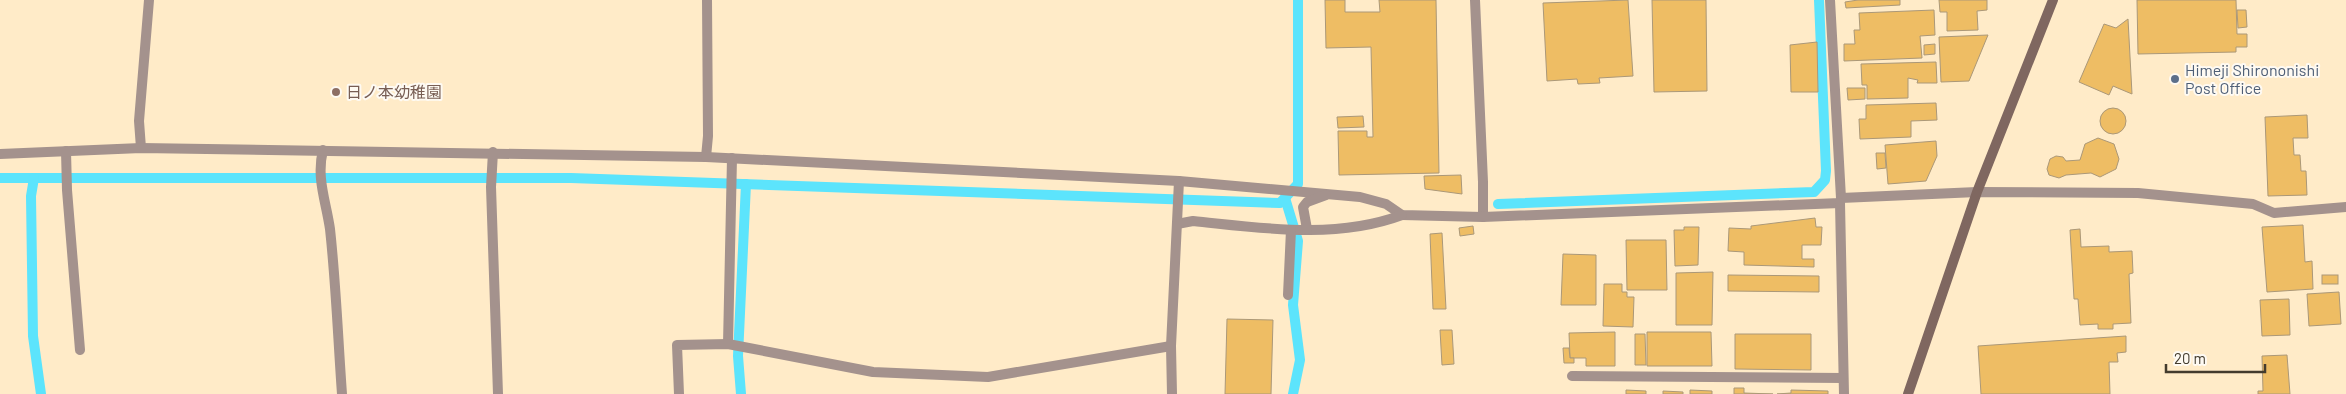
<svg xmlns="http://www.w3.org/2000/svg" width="2346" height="394" font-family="Barlow,'Noto Sans JP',sans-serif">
  <rect width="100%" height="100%" fill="#ffebc8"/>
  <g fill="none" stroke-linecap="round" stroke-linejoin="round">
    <g stroke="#5ce4fc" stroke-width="10">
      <polyline points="0,178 571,178 1280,203 1298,184 1298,0"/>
      <polyline points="34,178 31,196 33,336 41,394"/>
      <polyline points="1285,198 1298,241 1293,305 1300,360 1293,394"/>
      <polyline points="1498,204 1814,192 1825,180 1826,171 1819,0"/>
      <polyline points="741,394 738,356 746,184"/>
    </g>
  </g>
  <g fill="#eebd64" stroke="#ab9878">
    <polygon points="1325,0 1345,0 1345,12 1380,12 1379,0 1436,0 1439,173 1339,175 1338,131 1367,131 1367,137 1373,137 1371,47 1326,48"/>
    <polygon points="1628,0 1633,76 1599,78 1600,83 1578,84 1577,79 1547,81 1543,3"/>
    <polygon points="1652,0 1706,0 1707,91 1654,92"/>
    <polygon points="1858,0 1900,0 1900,5 1846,8 1845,2"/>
    <polygon points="1939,0 1987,0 1987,10 1977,11 1978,30 1947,31 1947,12 1940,12"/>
    <polygon points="2137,0 2236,0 2237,34 2247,34 2247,47 2236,47 2236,52 2138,54"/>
    <polygon points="1934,10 1935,35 1920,36 1922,58 1844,61 1844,44 1855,44 1854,30 1860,30 1859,13"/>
    <polygon points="2237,10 2246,10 2247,27 2238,28"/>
    <polygon points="2128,19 2132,94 2113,86 2109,95 2079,82 2104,24 2116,28"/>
    <polygon points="1988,35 1969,81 1941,82 1939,37"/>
    <polygon points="1817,42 1818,92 1791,92 1790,45"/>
    <polygon points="1935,44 1935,54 1924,55 1924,45"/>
    <polygon points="1936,62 1937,83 1917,83 1918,80 1908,78 1908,98 1867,99 1867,85 1862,85 1861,64"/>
    <polygon points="1847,88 1865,88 1865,99 1848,100"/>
    <polygon points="1936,103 1937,120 1911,121 1911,137 1860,139 1859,119 1866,119 1866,105"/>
    <circle cx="2113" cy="121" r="13"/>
    <polygon points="2307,115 2308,138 2293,138 2294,155 2300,155 2301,171 2306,171 2307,195 2268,196 2265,117"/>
    <polygon points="1363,116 1364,127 1338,128 1337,117"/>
    <polygon points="2098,138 2114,144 2119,159 2116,169 2100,177 2091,173 2066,175 2059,178 2049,175 2047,169 2050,159 2056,156 2063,157 2066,161 2080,160 2085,144"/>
    <polygon points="1936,141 1937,156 1926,181 1888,184 1885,145"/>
    <polygon points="1876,153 1885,153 1886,168 1877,169"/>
    <polygon points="1461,175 1462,194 1425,189 1424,176"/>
    <polygon points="1815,218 1816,227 1822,227 1821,245 1802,245 1802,259 1814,259 1814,267 1744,265 1744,252 1728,251 1729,228 1751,229 1751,226"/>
    <polygon points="2303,225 2305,262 2312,261 2313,289 2267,292 2262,227"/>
    <polygon points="1473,226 1474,234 1460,236 1459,228"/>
    <polygon points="1684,227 1699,227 1698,265 1675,266 1674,230 1684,230"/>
    <polygon points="2080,229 2081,247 2109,246 2109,252 2132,251 2133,273 2129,274 2131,323 2113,324 2113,329 2098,329 2098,324 2080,325 2078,299 2074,299 2070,230"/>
    <polygon points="1442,233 1446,309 1433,309 1430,234"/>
    <polygon points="1626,240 1666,240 1667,290 1627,290"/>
    <polygon points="1563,254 1596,255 1596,305 1561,305"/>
    <polygon points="1713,272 1712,325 1676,325 1676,273"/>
    <polygon points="1728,275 1819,276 1819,292 1728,291"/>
    <rect x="2322" y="275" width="16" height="9"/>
    <polygon points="1604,284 1622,284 1622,292 1627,292 1627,297 1634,297 1633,327 1603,326"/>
    <polygon points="2339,292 2341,324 2309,326 2307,294"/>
    <polygon points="2289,299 2290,335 2262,336 2260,300"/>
    <polygon points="1227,319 1273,320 1271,394 1225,394"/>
    <polygon points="1440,330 1452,330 1454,364 1442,365"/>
    <polygon points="1615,332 1615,366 1586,366 1586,358 1570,358 1569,333"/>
    <polygon points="1647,332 1711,332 1712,366 1647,366"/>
    <polygon points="1635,334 1645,334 1646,365 1635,365"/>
    <polygon points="1735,334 1811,334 1811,370 1735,369"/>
    <polygon points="2126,336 2126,352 2117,353 2118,362 2109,362 2110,394 1981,394 1978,346"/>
    <polygon points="1563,348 1569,348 1570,358 1574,358 1574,363 1564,363"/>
    <polygon points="2287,355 2290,394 2258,394 2258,391 2263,391 2262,356"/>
    <polygon points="1734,388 1744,388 1744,393 1773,394 1734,394"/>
    <polygon points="1626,390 1646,391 1646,394 1626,394"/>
    <polygon points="1690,390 1712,391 1712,394 1690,394"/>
    <polygon points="1791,390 1828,391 1828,394 1777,394 1791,393"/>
    <polygon points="1663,391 1683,392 1683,394 1663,394"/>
  </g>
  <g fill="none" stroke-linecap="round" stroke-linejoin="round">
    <g stroke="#a4928d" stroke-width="10">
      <polyline points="1475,0 1483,182 1483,217"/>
      <polyline points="1830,0 1841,198"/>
      <polyline points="141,148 139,121 149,0"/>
      <path d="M323,150C316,178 326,201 330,229C336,284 338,339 342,394"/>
      <polyline points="66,151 67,190 80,350"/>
      <polyline points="493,152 491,187 498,394"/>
      <polyline points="0,154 141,148 706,157 1179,181 1360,197 1386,204 1402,215 1483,217 1840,203 1841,198 1977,192 2138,193 2253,204 2274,213 2346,207"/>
      <polyline points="706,157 708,136 707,0"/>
      <polyline points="1840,203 1844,394"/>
      <path d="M1177,224L1193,221C1262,228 1335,240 1402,215"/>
      <polyline points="1307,229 1303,207 1307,202 1326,195"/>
      <polyline points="1288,295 1291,230"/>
      <polyline points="728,344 732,158"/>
      <polyline points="1572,376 1843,378"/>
      <polyline points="679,394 677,345 728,344 873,372 988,377 1171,346"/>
      <polyline points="1172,394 1171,346 1179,181"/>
    </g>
    <polyline stroke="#7f6760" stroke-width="10" points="1908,394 1977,192 2053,0"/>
  </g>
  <circle fill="#5c6f8a" stroke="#fefaf3" stroke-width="2" cx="2175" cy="79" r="5"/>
  <circle fill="#8d6e63" stroke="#fefaf3" stroke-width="2" cx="336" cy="92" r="5"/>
  <g text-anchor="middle" stroke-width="4" stroke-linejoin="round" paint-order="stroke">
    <g font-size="16" fill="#4e5e75" stroke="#fefaf3" text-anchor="start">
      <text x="2185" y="76">Himeji Shirononishi<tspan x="2185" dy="18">Post Office</tspan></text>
    </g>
    <g font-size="16" fill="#785e54" stroke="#fefaf3" text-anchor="start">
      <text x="346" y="98">日ノ本幼稚園</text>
    </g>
  </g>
  <path d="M2166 364v8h99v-8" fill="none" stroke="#433b2d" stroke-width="2.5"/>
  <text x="2174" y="364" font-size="15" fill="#433b2d" stroke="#fefaf3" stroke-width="4" paint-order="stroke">20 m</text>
</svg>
